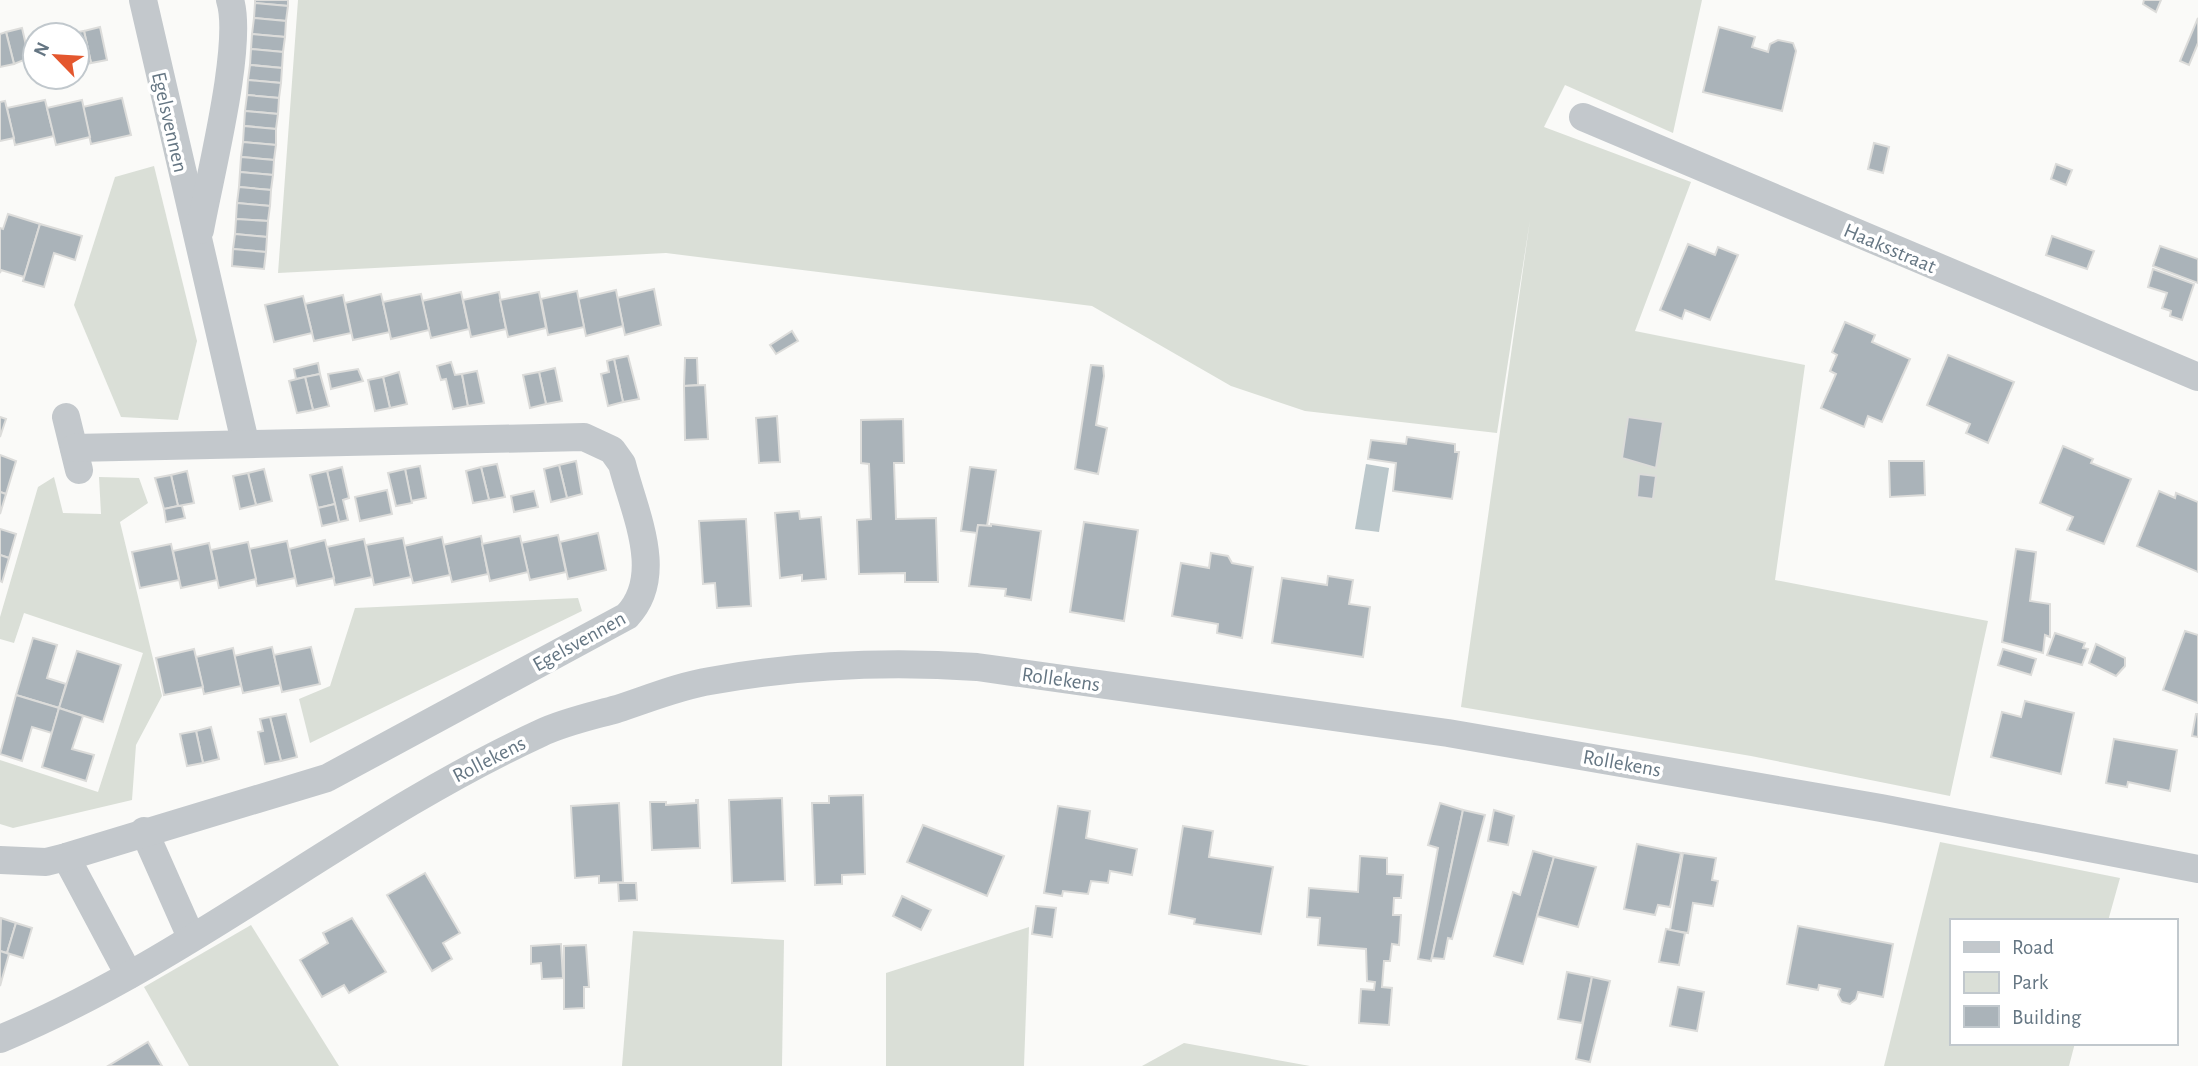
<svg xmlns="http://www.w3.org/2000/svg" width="2198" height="1066" font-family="'Alegreya Sans',sans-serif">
  <rect width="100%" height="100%" fill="#fafaf8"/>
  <g fill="#dadfd7">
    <polygon points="298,0 1702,0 1673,133 1565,85 1544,127 1691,182 1635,331 1805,365 1775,580 1988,621 1950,796 1751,756 1461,707 1530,220 1497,433 1305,411 1231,386 1092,306 666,253 278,273"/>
    <polygon points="154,166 197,341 178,420 121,417 74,305 115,177"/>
    <polygon points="54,477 63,513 101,514 99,477 139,478 148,503 120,522 162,696 136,745 132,800 13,828 0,824 0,760 98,792 143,653 24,613 14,643 0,639 0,617 38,487"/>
    <polygon points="578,598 582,611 310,743 299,699 330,686 355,608"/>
    <polygon points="1940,842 2120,878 2108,921 1951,921 1951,1043 2075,1043 2069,1066 1884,1066"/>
    <polygon points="251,925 339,1066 189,1066 144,987"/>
    <polygon points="1029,927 1024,1066 886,1066 886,973"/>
    <polygon points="633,931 784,940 782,1066 622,1066"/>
    <polygon points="1184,1043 1310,1066 1142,1066"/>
  </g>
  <polygon fill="#bbc7cb" points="1366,464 1389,468 1379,532 1355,529"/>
  <g fill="#aab3b9" stroke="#dcdcda" stroke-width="2">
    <polygon points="255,0 288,0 288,6 255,3"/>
    <polygon points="2144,0 2161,0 2156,12 2143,4"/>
    <polygon points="255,3 288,6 286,21 254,18"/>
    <polygon points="254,18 286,21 285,37 252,34"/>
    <polygon points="2198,18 2198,43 2189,65 2180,61"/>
    <polygon points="100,27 107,60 91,63 84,31"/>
    <polygon points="1719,27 1755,37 1752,47 1768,52 1770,44 1778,40 1793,43 1796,51 1782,111 1703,92"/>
    <polygon points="22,28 29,58 14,64 6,32"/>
    <polygon points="84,31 91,63 77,66 77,35 68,34"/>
    <polygon points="6,32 14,64 0,67 0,34"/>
    <polygon points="252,34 285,37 283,52 251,49"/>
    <polygon points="251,49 283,52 282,68 250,65"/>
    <polygon points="250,65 282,68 281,83 248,80"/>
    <polygon points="248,80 281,83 279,98 247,95"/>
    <polygon points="247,95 279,98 278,114 245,111"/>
    <polygon points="122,98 131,135 91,144 83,107"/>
    <polygon points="45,100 54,136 15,145 7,108"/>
    <polygon points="82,100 90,137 56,145 47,108"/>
    <polygon points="5,101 14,138 0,141 0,102"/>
    <polygon points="245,111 278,114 276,129 244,126"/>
    <polygon points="244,126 276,129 276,145 243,142"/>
    <polygon points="243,142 276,145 274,160 241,157"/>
    <polygon points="1874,143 1889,147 1883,173 1868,169"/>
    <polygon points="241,157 274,160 273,175 240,172"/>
    <polygon points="2056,164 2072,170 2066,185 2051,179"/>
    <polygon points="240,172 273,175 271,190 239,187"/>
    <polygon points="239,187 271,190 270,206 237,203"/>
    <polygon points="237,203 270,206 268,221 236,219"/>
    <polygon points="8,214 40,224 24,277 1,270 0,273 0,228 3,229"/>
    <polygon points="236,219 268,221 267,237 235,234"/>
    <polygon points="40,224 82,236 75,260 54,253 44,287 23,281"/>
    <polygon points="235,234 267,237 266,252 233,249"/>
    <polygon points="2052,236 2094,251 2087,269 2046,255"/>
    <polygon points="1688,244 1715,255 1718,247 1738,255 1710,320 1685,310 1682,319 1660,310"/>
    <polygon points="2160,246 2198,259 2198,283 2153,266"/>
    <polygon points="233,249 266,252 264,269 232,266"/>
    <polygon points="2153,269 2194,284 2182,320 2170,316 2171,311 2162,308 2167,293 2148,287"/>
    <polygon points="654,289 661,325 625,335 617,298"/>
    <polygon points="616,290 623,326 586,336 578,299"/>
    <polygon points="577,291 584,327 548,335 541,299"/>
    <polygon points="461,292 469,329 431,338 422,301"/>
    <polygon points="499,292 506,329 471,337 463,300"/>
    <polygon points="539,292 546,328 508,337 500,300"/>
    <polygon points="381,294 390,332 353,340 345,303"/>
    <polygon points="421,294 429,330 391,339 383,302"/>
    <polygon points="343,295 351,333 314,341 305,304"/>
    <polygon points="303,296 312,333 274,342 265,305"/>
    <polygon points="1845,322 1875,335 1872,342 1910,359 1882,422 1868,416 1864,427 1821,408 1836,374 1830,371 1837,355 1832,352"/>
    <polygon points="792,331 798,341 776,354 770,345"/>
    <polygon points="1948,355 2014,382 1988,443 1966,433 1970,424 1927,405"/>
    <polygon points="628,356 639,399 623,402 614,359"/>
    <polygon points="685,358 697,358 698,385 684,386"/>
    <polygon points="614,359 623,402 608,406 601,374 609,372 607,361"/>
    <polygon points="451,362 455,375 462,374 468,406 453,409 446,379 441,380 437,366"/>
    <polygon points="318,363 320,374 296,379 294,369"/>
    <polygon points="1091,365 1103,366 1104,376 1096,425 1107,428 1098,474 1075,469"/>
    <polygon points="555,368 562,401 546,404 539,372"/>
    <polygon points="358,369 363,381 331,389 328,374"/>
    <polygon points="477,371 484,403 468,406 462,374"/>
    <polygon points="399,372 407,404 390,408 383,377"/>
    <polygon points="539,372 546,404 530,408 523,375"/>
    <polygon points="320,374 329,406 313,410 305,377"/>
    <polygon points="305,377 313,410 297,413 289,381"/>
    <polygon points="383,377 390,408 375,411 368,380"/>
    <polygon points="705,385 708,439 685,440 684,386"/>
    <polygon points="777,416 780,462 759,463 756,418"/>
    <polygon points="0,417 6,419 0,437"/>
    <polygon points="1628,417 1663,422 1656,468 1622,458"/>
    <polygon points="903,419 904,463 894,463 896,519 936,518 938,582 905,582 905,573 859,574 857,520 871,519 869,464 861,463 861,420"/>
    <polygon points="1407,437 1455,444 1455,452 1459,452 1452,499 1393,491 1396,463 1368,459 1371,440 1406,444"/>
    <polygon points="2063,446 2093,459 2091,463 2131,479 2104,544 2067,530 2073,517 2040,503"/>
    <polygon points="0,455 16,461 6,494 0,492"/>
    <polygon points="576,461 582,494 567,498 559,465"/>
    <polygon points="1889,461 1924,461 1925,495 1890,497"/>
    <polygon points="497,464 505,497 489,500 481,467"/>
    <polygon points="559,465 567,498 551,502 544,469"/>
    <polygon points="420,466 426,498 411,501 405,469"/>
    <polygon points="342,467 349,498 343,500 348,520 339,522 327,471"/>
    <polygon points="481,467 489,500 473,503 466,471"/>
    <polygon points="970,467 996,470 987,526 978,525 977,533 961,531"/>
    <polygon points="264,469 272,501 256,505 248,473"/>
    <polygon points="405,469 412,503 396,506 388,473"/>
    <polygon points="187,471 194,503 178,506 171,475"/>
    <polygon points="327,471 335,504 318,508 310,475"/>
    <polygon points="248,473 256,505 240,509 233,476"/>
    <polygon points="1639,474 1656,476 1653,499 1637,497"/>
    <polygon points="171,475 178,506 164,509 155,478"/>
    <polygon points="387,490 392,514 360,521 355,497"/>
    <polygon points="534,491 538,507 514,512 511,496"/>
    <polygon points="2159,491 2175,498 2176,493 2198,502 2198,572 2137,546"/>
    <polygon points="0,492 6,494 0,514"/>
    <polygon points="335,504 339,522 322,526 318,508"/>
    <polygon points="178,506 182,506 185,518 166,522 164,509"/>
    <polygon points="799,511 800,519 821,517 826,579 802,581 802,575 780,578 775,513"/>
    <polygon points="746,519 751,606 717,608 715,583 703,584 699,521"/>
    <polygon points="1084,522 1138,530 1124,621 1070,612"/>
    <polygon points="991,524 1041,531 1031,600 1005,596 1006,589 969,586 978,525 991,526"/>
    <polygon points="0,529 16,534 9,558 0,555"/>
    <polygon points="598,533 606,570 568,579 560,542"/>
    <polygon points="558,535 566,572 530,580 521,543"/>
    <polygon points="481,536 488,574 452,582 443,545"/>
    <polygon points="520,536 528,572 490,581 482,544"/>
    <polygon points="442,537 450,575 413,583 404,546"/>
    <polygon points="403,538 411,577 374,585 366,545"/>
    <polygon points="364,539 372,577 335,585 327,547"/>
    <polygon points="325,540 334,578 297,586 289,549"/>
    <polygon points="287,541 295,578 257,586 249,549"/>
    <polygon points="248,542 256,579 219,588 211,550"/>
    <polygon points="209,543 217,580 181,588 173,551"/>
    <polygon points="171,544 179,580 140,588 132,552"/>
    <polygon points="2016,549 2036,552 2030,601 2050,604 2050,637 2045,635 2043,653 2002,642"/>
    <polygon points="1211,553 1228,556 1232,563 1253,567 1242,638 1217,633 1218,624 1172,616 1181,563 1209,568"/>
    <polygon points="0,555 9,558 2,582 0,581"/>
    <polygon points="1328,576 1353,580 1349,604 1370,607 1363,657 1272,643 1282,578 1327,585"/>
    <polygon points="2185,631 2198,635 2198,703 2163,690"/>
    <polygon points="2055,633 2085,643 2083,648 2088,649 2082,665 2047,655"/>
    <polygon points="33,638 57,645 47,678 66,684 59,708 16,695"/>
    <polygon points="2096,644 2125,658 2125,666 2116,676 2089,663"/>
    <polygon points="272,647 281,685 243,693 234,656"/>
    <polygon points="311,647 320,684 282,692 274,655"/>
    <polygon points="233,648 241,686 204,694 196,657"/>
    <polygon points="194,649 203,687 164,695 156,658"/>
    <polygon points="2003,649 2036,659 2031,675 1998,665"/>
    <polygon points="77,651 121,665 103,722 59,708"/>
    <polygon points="16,695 59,708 52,733 32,727 22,761 0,754"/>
    <polygon points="2025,701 2074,713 2061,774 1991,757 2002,712 2021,717"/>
    <polygon points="59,708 83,716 72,749 94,755 86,781 42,767"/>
    <polygon points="286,714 297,757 281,761 270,717"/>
    <polygon points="2196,714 2198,714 2198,737 2192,736"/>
    <polygon points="270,717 281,761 265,764 258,732 263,731 260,719"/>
    <polygon points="211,727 219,759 203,763 196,731"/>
    <polygon points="196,731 203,763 187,766 180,734"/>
    <polygon points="2114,739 2177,750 2170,791 2128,782 2127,787 2106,783"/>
    <polygon points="863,795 865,874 842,875 842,884 815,885 812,803 829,803 829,796"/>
    <polygon points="782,798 785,881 732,883 729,800"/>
    <polygon points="696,800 698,800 700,848 652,850 650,802 666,802 666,805 696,803"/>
    <polygon points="619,803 623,882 599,883 599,876 575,878 571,806"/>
    <polygon points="1440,803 1463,810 1431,961 1418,959 1438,848 1428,845"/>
    <polygon points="1058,806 1090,811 1086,838 1137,849 1132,875 1110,871 1108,883 1091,881 1088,894 1063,891 1062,896 1044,893"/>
    <polygon points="1463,810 1485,815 1452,939 1448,938 1444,959 1432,958"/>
    <polygon points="1494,810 1514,816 1508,845 1488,841"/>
    <polygon points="923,825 1004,856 987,896 907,862"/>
    <polygon points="1183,826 1213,831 1209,857 1273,867 1261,934 1194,924 1195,919 1169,914"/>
    <polygon points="1637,844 1681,853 1670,907 1658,905 1655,915 1624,909"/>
    <polygon points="1533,851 1554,857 1523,964 1494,956 1513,892 1520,895"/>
    <polygon points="1683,853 1716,858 1712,880 1718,881 1713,906 1693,903 1688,933 1670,930"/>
    <polygon points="1360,856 1387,858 1387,874 1403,875 1401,898 1394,898 1393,915 1401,915 1399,945 1392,944 1390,961 1384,961 1382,987 1392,988 1389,1025 1359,1023 1361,989 1374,990 1375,982 1367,981 1366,949 1318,945 1320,918 1307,917 1309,888 1358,892"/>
    <polygon points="1554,857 1596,867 1578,927 1537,916"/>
    <polygon points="425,873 460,933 443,943 452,959 432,971 387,895"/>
    <polygon points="618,883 636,883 637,900 619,901"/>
    <polygon points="902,896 931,910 921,930 893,916"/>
    <polygon points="1036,906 1056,908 1052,937 1032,934"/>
    <polygon points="1,918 16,923 7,953 0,951"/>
    <polygon points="352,918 386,972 349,993 344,985 322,997 300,960 328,943 323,933"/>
    <polygon points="16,923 32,928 23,958 7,953"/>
    <polygon points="1798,926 1893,944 1883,997 1858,992 1856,999 1850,1004 1842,1002 1838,995 1840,989 1819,985 1818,990 1787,984"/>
    <polygon points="1666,929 1685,933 1679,965 1659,962"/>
    <polygon points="561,944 563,978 542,979 541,963 531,964 531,946"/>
    <polygon points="586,945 589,987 584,987 584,1008 564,1009 564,946"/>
    <polygon points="0,951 9,954 0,986"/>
    <polygon points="1567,972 1592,977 1582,1023 1558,1019"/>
    <polygon points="1592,977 1610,981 1590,1062 1576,1059"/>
    <polygon points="1678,987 1704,992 1697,1031 1670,1026"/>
    <polygon points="148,1042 162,1066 108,1066"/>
  </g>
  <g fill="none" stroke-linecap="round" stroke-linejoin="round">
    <g stroke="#c3c8cc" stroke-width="28">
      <polyline points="143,0 245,442"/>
      <polyline points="1583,117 2198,377"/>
      <path d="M200,230C209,179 244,44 230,0"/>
      <polyline points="66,417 79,470"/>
      <polyline points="144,831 191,937"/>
      <polyline points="66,857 129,975"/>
      <path d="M0,860L46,862L66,857L327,778L627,616C666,575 634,512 622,464L612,450L584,437L74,448"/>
      <path d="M0,1039C192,959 352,820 541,733C564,722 592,716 617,709C648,699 679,686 710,681C798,665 887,661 977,667L1448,733L1881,808L2198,869"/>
    </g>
  </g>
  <g text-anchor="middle" stroke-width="7" stroke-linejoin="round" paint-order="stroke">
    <g font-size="21" fill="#657683" stroke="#fff">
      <text transform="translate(170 122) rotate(77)" y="7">Egelsvennen</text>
      <text transform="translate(1890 248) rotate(23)" y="7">Haaksstraat</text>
      <text transform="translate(579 641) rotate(-29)" y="7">Egelsvennen</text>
      <text transform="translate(1061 679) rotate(8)" y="7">Rollekens</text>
      <text transform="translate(489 759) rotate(-27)" y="7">Rollekens</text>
      <text transform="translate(1622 763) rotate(10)" y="7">Rollekens</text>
    </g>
  </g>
  <rect x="1950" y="919" width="228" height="126" fill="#ffffff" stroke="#c1c8cd" stroke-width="2"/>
  <rect x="1964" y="942" width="35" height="10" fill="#c3c8cc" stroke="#c1c8cd" stroke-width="2"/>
  <text x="2012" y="954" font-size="21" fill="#657683">Road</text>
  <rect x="1964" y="972" width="35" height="21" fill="#dadfd7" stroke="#c1c8cd" stroke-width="2"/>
  <text x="2012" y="989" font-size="21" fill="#657683">Park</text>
  <rect x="1964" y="1006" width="35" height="21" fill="#aab3b9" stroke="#c1c8cd" stroke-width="2"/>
  <text x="2012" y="1024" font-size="21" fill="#657683">Building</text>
  <g transform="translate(56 56) rotate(295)"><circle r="33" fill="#ffffff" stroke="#c1c8cd" stroke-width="2"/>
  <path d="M0-5L12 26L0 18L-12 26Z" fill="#e4572e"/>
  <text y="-10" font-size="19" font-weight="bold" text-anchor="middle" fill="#657683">N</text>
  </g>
</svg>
